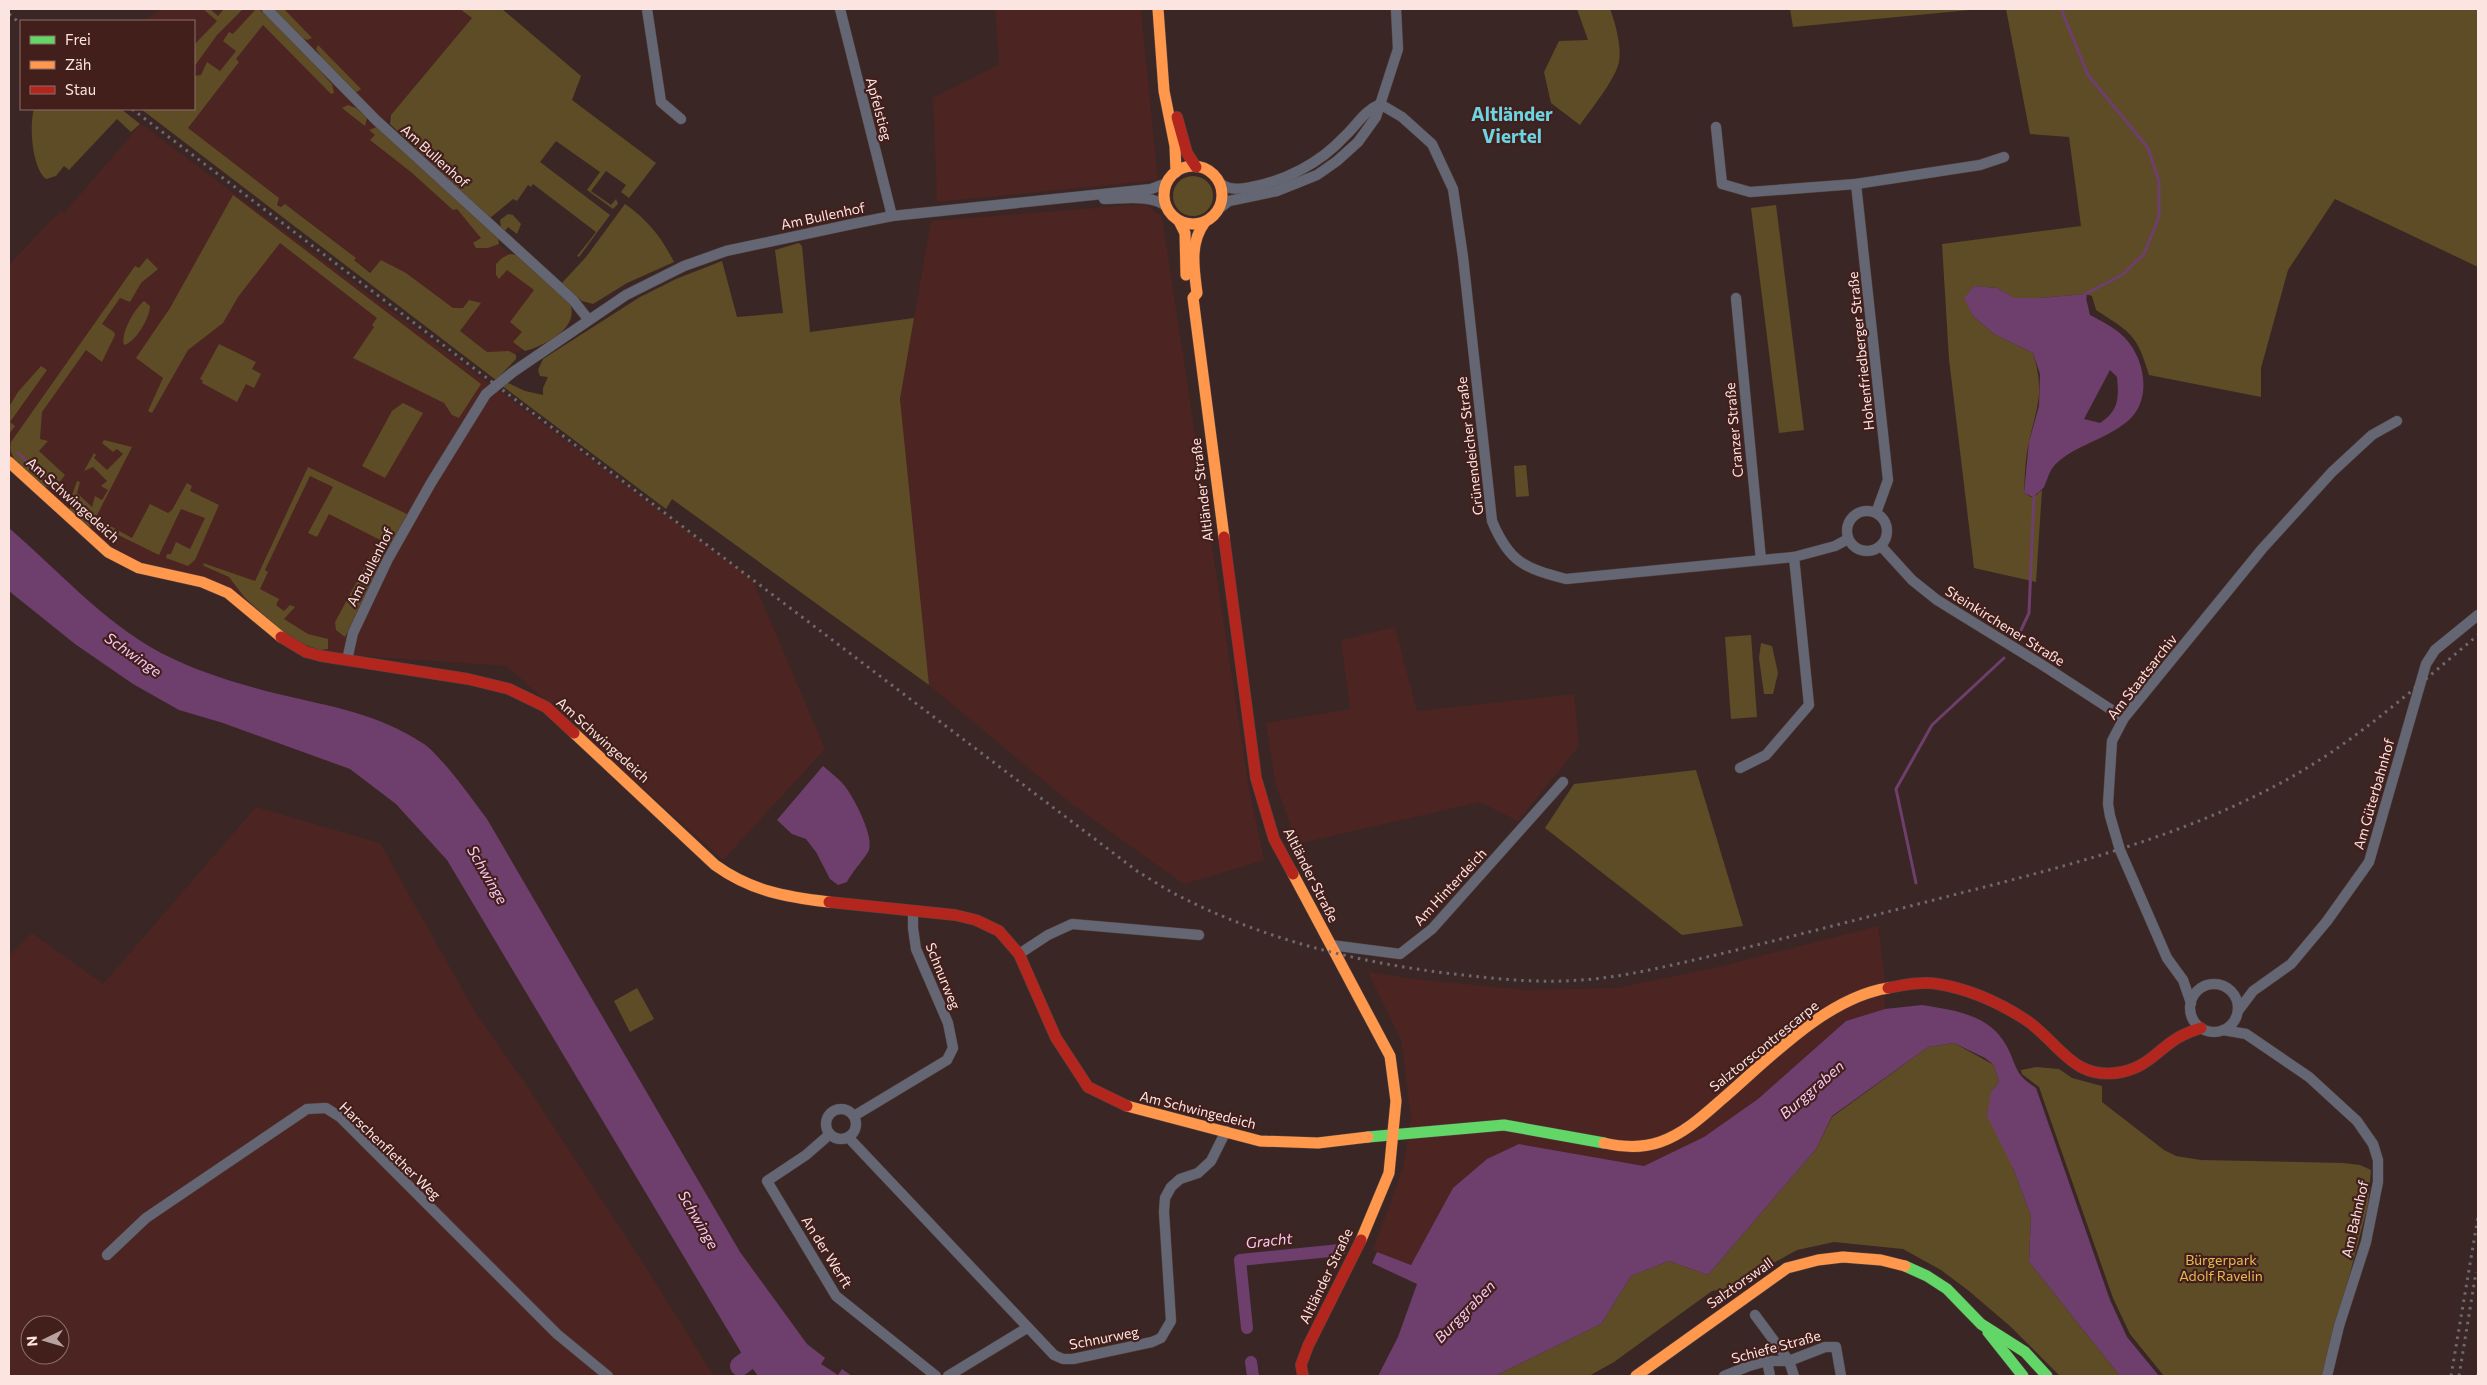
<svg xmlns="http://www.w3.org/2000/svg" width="2487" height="1385" font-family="Commissioner,sans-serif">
  <rect width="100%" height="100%" fill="#3a2725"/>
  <g fill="#4c2421" fill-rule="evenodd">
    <polygon points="162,9 479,9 375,135 559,298 523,348 501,367 371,273 354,260 352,255 285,204 282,206 150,109 194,109 194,21 143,21"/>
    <polygon points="995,9 1141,9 1158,180 937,202 933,98 999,65"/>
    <polygon points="141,124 753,580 825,749 723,860 507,666 348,655 317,650 256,609 138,563 94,535 60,500 9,455 9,265 51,220 61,211 64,213"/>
    <polygon points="1145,204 1162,217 1249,789 1264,860 1184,884 1073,805 929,685 900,399 931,221"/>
    <polygon points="1395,627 1417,711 1574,694 1579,746 1518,821 1480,802 1297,844 1275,782 1266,723 1350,709 1341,640"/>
    <path d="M256,807L380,843L475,1012L525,1083L638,1255L714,1376H9V956L32,933L103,984ZM30,1325H60V1355H30Z"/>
    <polygon points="1878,926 1884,971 1885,1009 1846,1021 1758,1099 1704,1137 1644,1166 1519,1144 1453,1188 1411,1265 1373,1250 1403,1168 1411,1117 1401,1040 1368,972 1414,979 1527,990 1617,988 1718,967"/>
  </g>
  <g fill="#5e4c26">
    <polygon points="203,9 210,9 218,16 224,9 243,9 217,35 194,67 194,45 217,21"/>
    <path d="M256,9C267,9 321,72 332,84L334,93L331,94L263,25L236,59L239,62L188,128L279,198L277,205L281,207L285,204L356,258L354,260L370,273L381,260L406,273L453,308H463L469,300L481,303L460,331L487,352L509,351L516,355V359L496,380L141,109H194V76L201,75L207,62L220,71L236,51L223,41L229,32L233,34Z"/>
    <polygon points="273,9 284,9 312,38 307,40 302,38"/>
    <polygon points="460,9 502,9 581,76 572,100 656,163 629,198 621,192 626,185 606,171 591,191 611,205 616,199 618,204 613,209 587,190 600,172 556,141 540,162 610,215 579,257 577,256 596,232 533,184 531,187 528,185 517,201 513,199 490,218 390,124 391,115 472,18"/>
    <path d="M1577,9H1610C1615,21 1622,48 1619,62C1615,80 1591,109 1580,125L1551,103L1544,72L1559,41L1588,40Z"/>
    <polygon points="1790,9 1980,9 1793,27"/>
    <path d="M2006,9H2478V267L2335,199L2288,270L2261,368V397L2149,375C2137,334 2131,333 2096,310L2092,296L2085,294L2040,298H2014L1997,288L1974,286L1965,298L1973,316L1994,334L2033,353C2045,393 2037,405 2029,442C2025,459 2025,476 2024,493L2033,498L2042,490L2036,582L1974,568L1949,359L1942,244L2081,226L2069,137L2030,134Z"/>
    <polygon points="318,45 361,89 355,93 324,61 316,49"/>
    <polygon points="348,105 356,108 367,118 365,126 342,108"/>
    <path d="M34,109H121L140,124L131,132L117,119L69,170L64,166L56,176L46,179C32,168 29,125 34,109Z"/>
    <polygon points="377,127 498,238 499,244 488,248 476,248 473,243 481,238 457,209 453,210 411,172 370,140 375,135 369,130"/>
    <circle cx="1193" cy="196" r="20"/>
    <polygon points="233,195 481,384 459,418 452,415 444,403 353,358 374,327 372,325 377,318 280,243 238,297 223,323 188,350 152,413 148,411 163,378 136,358 170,308"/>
    <path d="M625,204C647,219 662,238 674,262L627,283L593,304L582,301L562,283L586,257Z"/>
    <polygon points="1776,205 1804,430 1779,433 1751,208"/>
    <polygon points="508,214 513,215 521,224 517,234 508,227 505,231 501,227 500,220"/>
    <polygon points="799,243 802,246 810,332 914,318 900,399 929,685 672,499 666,509 501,385 506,382 525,391 543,395 543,388 548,377 540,376 538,370 543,359 640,297 676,279 722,261 737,317 783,313 775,250"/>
    <path d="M510,254L517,255L570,304C580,328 544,346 525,351L513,342L522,332L510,322L534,290L507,270L499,279L496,275V264L502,258Z"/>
    <path d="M147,258L158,269L141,283L130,302L120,298L102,324L114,332L115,335L102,362L86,350L42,412L40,439L48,441L39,451L65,475L57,485L45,487C33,476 6,461 11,442L135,266L139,268Z"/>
    <path d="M144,301L150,306C150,317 136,342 124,345C120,333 135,308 144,301Z"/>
    <polygon points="219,344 256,362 252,369 261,374 254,388 246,384 237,402 202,383 203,381 200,379"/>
    <polygon points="41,366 47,370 10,422 15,426 9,434 9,407 18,392"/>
    <polygon points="403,403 423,413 385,478 362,466 392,411"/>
    <polygon points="104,440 132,447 96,517 98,519 93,526 89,527 70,511 70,501 77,481 80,482 77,493 92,507 95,496 102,500 108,490 101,486 107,481 93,467 84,471 94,453 96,455 94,458 107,470 123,454 117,449 113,452 102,443"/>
    <polygon points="1526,465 1529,496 1516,497 1514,466"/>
    <polygon points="308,467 407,514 390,545 329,514 317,537 308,533 333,487 310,476 265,570 268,572 260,589 279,599 276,605 284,611 290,605 295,607 284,619 308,634 328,639 328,649 320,650 291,640 245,598 229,577 204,566 203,563 255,581"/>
    <polygon points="187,483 192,486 190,491 219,505 195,560 188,566 166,558 167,554 171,554 176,542 190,549 192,545 205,518 181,509 159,555 104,528 105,523 132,538 150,504 168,513 172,510"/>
    <polygon points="375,548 385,554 345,637 336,630 335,622"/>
    <polygon points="1751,635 1757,717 1731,719 1725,637"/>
    <polygon points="1761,643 1772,646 1778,673 1773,694 1764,694 1759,658"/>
    <polygon points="1696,770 1743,926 1682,935 1545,828 1574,784"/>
    <polygon points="637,988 654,1019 630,1032 614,1001"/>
    <polygon points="1954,1043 1994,1065 1999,1082 1991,1092 2013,1168 2031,1216 2029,1262 2120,1376 2060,1376 2011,1327 1969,1291 1941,1270 1903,1249 1834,1242 1797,1250 1728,1288 1712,1291 1614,1362 1589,1376 1495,1376 1601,1324 1631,1276 1669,1261 1708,1275 1816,1149 1832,1117 1928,1047"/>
    <polygon points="2036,1067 2059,1069 2072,1078 2102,1086 2102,1102 2164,1150 2176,1156 2201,1160 2343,1163 2360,1165 2371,1170 2368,1205 2323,1376 2164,1376 2130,1334 2113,1298 2039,1087 2022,1074 2021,1070"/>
  </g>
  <g fill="#6e3f6d" fill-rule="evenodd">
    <path d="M1974,286L1997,288L2015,298H2040L2085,294L2090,315C2101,321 2116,328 2125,338C2144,358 2152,396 2131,418C2112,437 2079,444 2059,461C2049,469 2049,476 2044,487C2041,491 2036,494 2033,497L2024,493L2029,442L2039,406L2040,374L2033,353L1994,334L1973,316L1964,298ZM2110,370L2117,377C2119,398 2119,411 2100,423L2084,419Z"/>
    <path d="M9,528C59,571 102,621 161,653C198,672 238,684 278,694C332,707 377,713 424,744C443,758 472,799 487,819L740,1252L807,1344L825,1358L821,1364L838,1375L842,1369L852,1376H758L742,1354L447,860L396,804L350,769L223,723L179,710L133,684L75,644L9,591Z"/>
    <path d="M823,766C830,772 838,778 844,785C853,796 874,835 869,850C866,857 852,872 847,882L838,885L830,879L816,852L806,839L792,834L777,820Z"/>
    <path d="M1922,1005C1953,1010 1989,1014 2006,1045C2018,1067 2013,1073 2036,1088L2110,1300L2127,1337L2159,1376H2120L2029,1262L2031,1216L2013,1168L1987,1116L1991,1092L1999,1082L1994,1065L1985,1058L1954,1043L1928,1047L1832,1116L1816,1149L1708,1275L1669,1261L1631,1276L1601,1324L1495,1376H1378L1398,1337L1417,1284L1372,1263L1377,1252L1411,1265L1453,1188L1487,1159L1519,1144L1644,1166L1704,1137L1758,1099L1846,1021L1885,1009Z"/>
  </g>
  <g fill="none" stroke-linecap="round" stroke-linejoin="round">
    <g stroke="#6e3f6d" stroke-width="3">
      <polyline points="2061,9 2088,75 2148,148 2159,182 2159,217 2144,254 2122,275 2085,294 2085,298"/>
      <polyline points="18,453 57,489"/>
      <polyline points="70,501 89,519"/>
      <polyline points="2021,630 2029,613 2034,494"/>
      <polyline points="1916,883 1896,789 1932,725 2004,658"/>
    </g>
    <g stroke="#6e3f6d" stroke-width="12">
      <polyline points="1247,1328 1240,1260 1340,1250"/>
      <polyline points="1251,1362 1253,1376"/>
    </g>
    <polyline stroke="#6e3f6d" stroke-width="20" points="740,1366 768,1345"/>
    <g stroke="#534341" stroke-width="11">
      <g id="street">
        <polyline points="267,9 376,120 573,300 588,319"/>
        <polyline points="647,9 661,102 681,119"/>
        <polyline points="840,9 892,216"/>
        <path d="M1380,104L1402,117L1432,144L1453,189L1463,257L1492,521C1509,562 1524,568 1566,579L1794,557L1835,546L1848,539"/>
        <polyline points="1716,127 1722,184 1750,192 1856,184"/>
        <path d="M1219,182C1228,191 1239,189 1251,187C1285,181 1320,163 1344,137C1357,125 1364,111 1380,104"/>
        <path d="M1104,199C1122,199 1153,194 1167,207"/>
        <polyline points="1220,208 1229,201 1277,191 1317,175 1337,161 1358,142 1376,117 1398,49 1396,9"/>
        <polyline points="1736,298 1761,560"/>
        <circle cx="1867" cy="531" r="20"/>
        <polyline points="1876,513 1888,480 1856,184 1980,165 2004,157"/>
        <polyline points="1881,546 1912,580 1937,600 2044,666 2124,718"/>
        <polyline points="347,660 353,633 388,559 431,483 486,394 513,372 626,295 684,266 726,251 857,223 892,216 1151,189 1167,183"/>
        <polyline points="1740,768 1766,755 1809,705 1794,557"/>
        <polyline points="1331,945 1400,954 1432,929 1563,782"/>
        <polyline points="1019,954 1048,935 1072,924 1199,935"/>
        <circle cx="2214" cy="1008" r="24"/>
        <polyline points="2191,1003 2183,980 2167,958 2120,850 2110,816 2108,804 2112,741 2124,718 2262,549 2332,472 2372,435 2397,421"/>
        <polyline points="2238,1011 2253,991 2291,964 2327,921 2369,862 2426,664 2435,650 2478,615"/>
        <polyline points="2223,1030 2246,1034 2309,1077 2357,1121 2373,1144 2378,1160 2378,1182 2366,1242 2339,1326 2327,1376"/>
        <circle cx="841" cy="1124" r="15"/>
        <polyline points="854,1116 947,1060 953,1048 948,1023 916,949 913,928 913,912"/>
        <polyline points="830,1134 806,1155 767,1181 836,1296 936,1376"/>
        <polyline points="848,1137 1054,1355 1063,1359 1073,1359 1152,1342 1161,1338 1171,1321 1164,1212 1165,1198 1171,1187 1180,1179 1198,1173 1211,1161 1226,1131"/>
        <polyline points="107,1255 146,1218 307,1109 326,1108 340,1117 557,1334 608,1376"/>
        <polyline points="1755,1315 1789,1361 1794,1376"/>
        <polyline points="1767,1361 1770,1376"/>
        <polyline points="948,1376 1027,1328"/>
        <polyline points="1724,1376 1749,1366 1767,1361 1789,1361 1825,1347 1836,1347 1841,1376"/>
      </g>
    </g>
    <g stroke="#534341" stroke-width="12">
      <g id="fast">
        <polyline points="1368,1137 1504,1125 1604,1143"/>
        <polyline points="1905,1266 1927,1276 1947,1289 1981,1324 2025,1352 2047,1376"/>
        <polyline points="1988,1332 2023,1376"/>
      </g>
    </g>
    <g stroke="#534341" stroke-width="12">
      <g id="slow">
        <polyline points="1158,9 1164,91 1175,146 1176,172"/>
        <circle cx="1193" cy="195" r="29"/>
        <polyline points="1179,221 1185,233 1186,275"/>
        <path d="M1205,222C1189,243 1194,269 1197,293L1193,298L1224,537"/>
        <polyline points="9,462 108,552 139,568 202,582 228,593 281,637"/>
        <path d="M574,733L715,865C751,891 786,897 829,902"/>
        <polyline points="1293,874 1390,1056 1396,1101 1389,1173 1361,1240"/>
        <polyline points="1127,1106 1260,1141 1318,1143 1368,1137"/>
        <path d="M1604,1143C1622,1147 1643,1148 1660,1142C1683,1134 1702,1117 1720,1101C1767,1061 1825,998 1888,988"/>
        <polyline points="1636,1376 1787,1268 1818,1260 1843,1257 1881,1260 1905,1266"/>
      </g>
    </g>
    <g stroke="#534341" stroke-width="12">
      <g id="jam">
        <polyline points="1177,117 1187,153 1196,167"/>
        <polyline points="1224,537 1256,778 1274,839 1293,874"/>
        <polyline points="281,637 306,652 321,656 468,679 509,689 546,707 574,733"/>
        <polyline points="829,902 955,915 976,920 999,931 1019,954 1056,1038 1088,1087 1127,1106"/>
        <path d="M1888,988C1904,985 1922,981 1938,984C1968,989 2000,1003 2026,1020C2059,1042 2073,1082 2122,1072C2151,1066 2160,1046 2183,1035C2189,1032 2195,1030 2201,1028"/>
        <polyline points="1303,1376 1301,1365 1308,1346 1361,1240"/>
      </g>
    </g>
    <use href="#street" stroke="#646773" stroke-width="10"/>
    <use href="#fast" stroke="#63d668" stroke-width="11"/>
    <use href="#slow" stroke="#ff974d" stroke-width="11"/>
    <use href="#jam" stroke="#b3261e" stroke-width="11"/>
    <g stroke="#6e686f" stroke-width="3" stroke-dasharray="2.5 5" stroke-linecap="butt">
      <polyline points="9,14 21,24"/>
      <path d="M132,109L1137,871C1153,881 1170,892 1187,900C1276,944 1374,966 1472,976C1508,980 1545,983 1581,980C1626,977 1671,965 1716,955C1786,938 1856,920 1926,902C2050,870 2176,841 2288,779C2358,740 2418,685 2478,635"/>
      <polyline points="2451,1376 2478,1217"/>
      <polyline points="2459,1376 2476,1272"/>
      <polyline points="2478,1376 2478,1372"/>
    </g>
  </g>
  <g text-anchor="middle" stroke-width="4.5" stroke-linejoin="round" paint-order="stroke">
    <g font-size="14" fill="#fce4e1" stroke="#431f1c">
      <text transform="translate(879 109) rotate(75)" y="5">Apfelstieg</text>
      <text transform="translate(435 156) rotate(42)" y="5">Am Bullenhof</text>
      <text transform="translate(823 216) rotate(-12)" y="5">Am Bullenhof</text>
      <text transform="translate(1861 351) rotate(-96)" y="5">Hohenfriedberger Straße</text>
      <text transform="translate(1734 430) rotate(-95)" y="5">Cranzer Straße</text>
      <text transform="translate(1470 446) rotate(-97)" y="5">Grünendeicher Straße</text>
      <text transform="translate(1202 490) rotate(-97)" y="5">Altländer Straße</text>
      <text transform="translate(73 500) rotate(42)" y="5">Am Schwingedeich</text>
      <text transform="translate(370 567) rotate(-63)" y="5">Am Bullenhof</text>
      <text transform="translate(2005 626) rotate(32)" y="5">Steinkirchener Straße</text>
      <text transform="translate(2142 677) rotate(-52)" y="5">Am Staatsarchiv</text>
      <text transform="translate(603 740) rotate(42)" y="5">Am Schwingedeich</text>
      <text transform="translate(2374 794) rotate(-74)" y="5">Am Güterbahnhof</text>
      <text transform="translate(1311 875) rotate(63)" y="5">Altländer Straße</text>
      <text transform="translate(1450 887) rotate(-47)" y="5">Am Hinterdeich</text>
      <text transform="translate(943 976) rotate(68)" y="5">Schnurweg</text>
      <text transform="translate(1764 1046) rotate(-39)" y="5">Salztorscontrescarpe</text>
      <text transform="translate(1198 1110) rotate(14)" y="5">Am Schwingedeich</text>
      <text transform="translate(390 1151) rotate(44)" y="5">Harschenflether Weg</text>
      <text transform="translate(2355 1219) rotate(-77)" y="5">Am Bahnhof</text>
      <text transform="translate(827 1252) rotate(58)" y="5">An der Werft</text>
      <text transform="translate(1326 1276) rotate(-64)" y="5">Altländer Straße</text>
      <text transform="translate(1740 1283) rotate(-35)" y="5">Salztorswall</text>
      <text transform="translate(1104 1338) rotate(-11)" y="5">Schnurweg</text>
      <text transform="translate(1776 1347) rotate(-15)" y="5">Schiefe Straße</text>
    </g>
    <g font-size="14" fill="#e6bb53" stroke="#431f1c">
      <text x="2221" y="1265">Bürgerpark<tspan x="2221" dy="16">Adolf Ravelin</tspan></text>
    </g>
    <g font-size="15" font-style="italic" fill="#f6c9f6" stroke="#431f1c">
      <text transform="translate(133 655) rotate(35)" y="5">Schwinge</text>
      <text transform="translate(487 875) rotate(60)" y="5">Schwinge</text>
      <text transform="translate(1812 1090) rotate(-41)" y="5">Burggraben</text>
      <text transform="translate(698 1220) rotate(60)" y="5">Schwinge</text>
      <text transform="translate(1269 1241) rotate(-6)" y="5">Gracht</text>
      <text transform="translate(1465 1312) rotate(-46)" y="5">Burggraben</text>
    </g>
    <g font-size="19" font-weight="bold" fill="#6ad5e3" stroke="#431f1c">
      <text x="1512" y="121">Altländer<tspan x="1512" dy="22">Viertel</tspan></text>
    </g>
  </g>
  <rect width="2487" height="1385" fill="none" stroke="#fce4e1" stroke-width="20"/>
  <rect x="20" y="20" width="175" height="90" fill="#431f1c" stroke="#8d6e6b"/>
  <rect x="30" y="36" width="25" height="8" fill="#63d668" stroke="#8d6e6b"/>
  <text x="65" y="45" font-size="15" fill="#fce4e1">Frei</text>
  <rect x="30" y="61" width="25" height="8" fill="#ff974d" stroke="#8d6e6b"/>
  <text x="65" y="70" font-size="15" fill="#fce4e1">Zäh</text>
  <rect x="30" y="86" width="25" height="8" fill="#b3261e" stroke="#8d6e6b"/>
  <text x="65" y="95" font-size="15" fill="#fce4e1">Stau</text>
  <g transform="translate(45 1340) rotate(265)"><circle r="24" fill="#431f1c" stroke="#8d6e6b"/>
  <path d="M0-4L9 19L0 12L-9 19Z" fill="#b8a29f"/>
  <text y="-8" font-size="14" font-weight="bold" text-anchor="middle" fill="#fce4e1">N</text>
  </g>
</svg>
